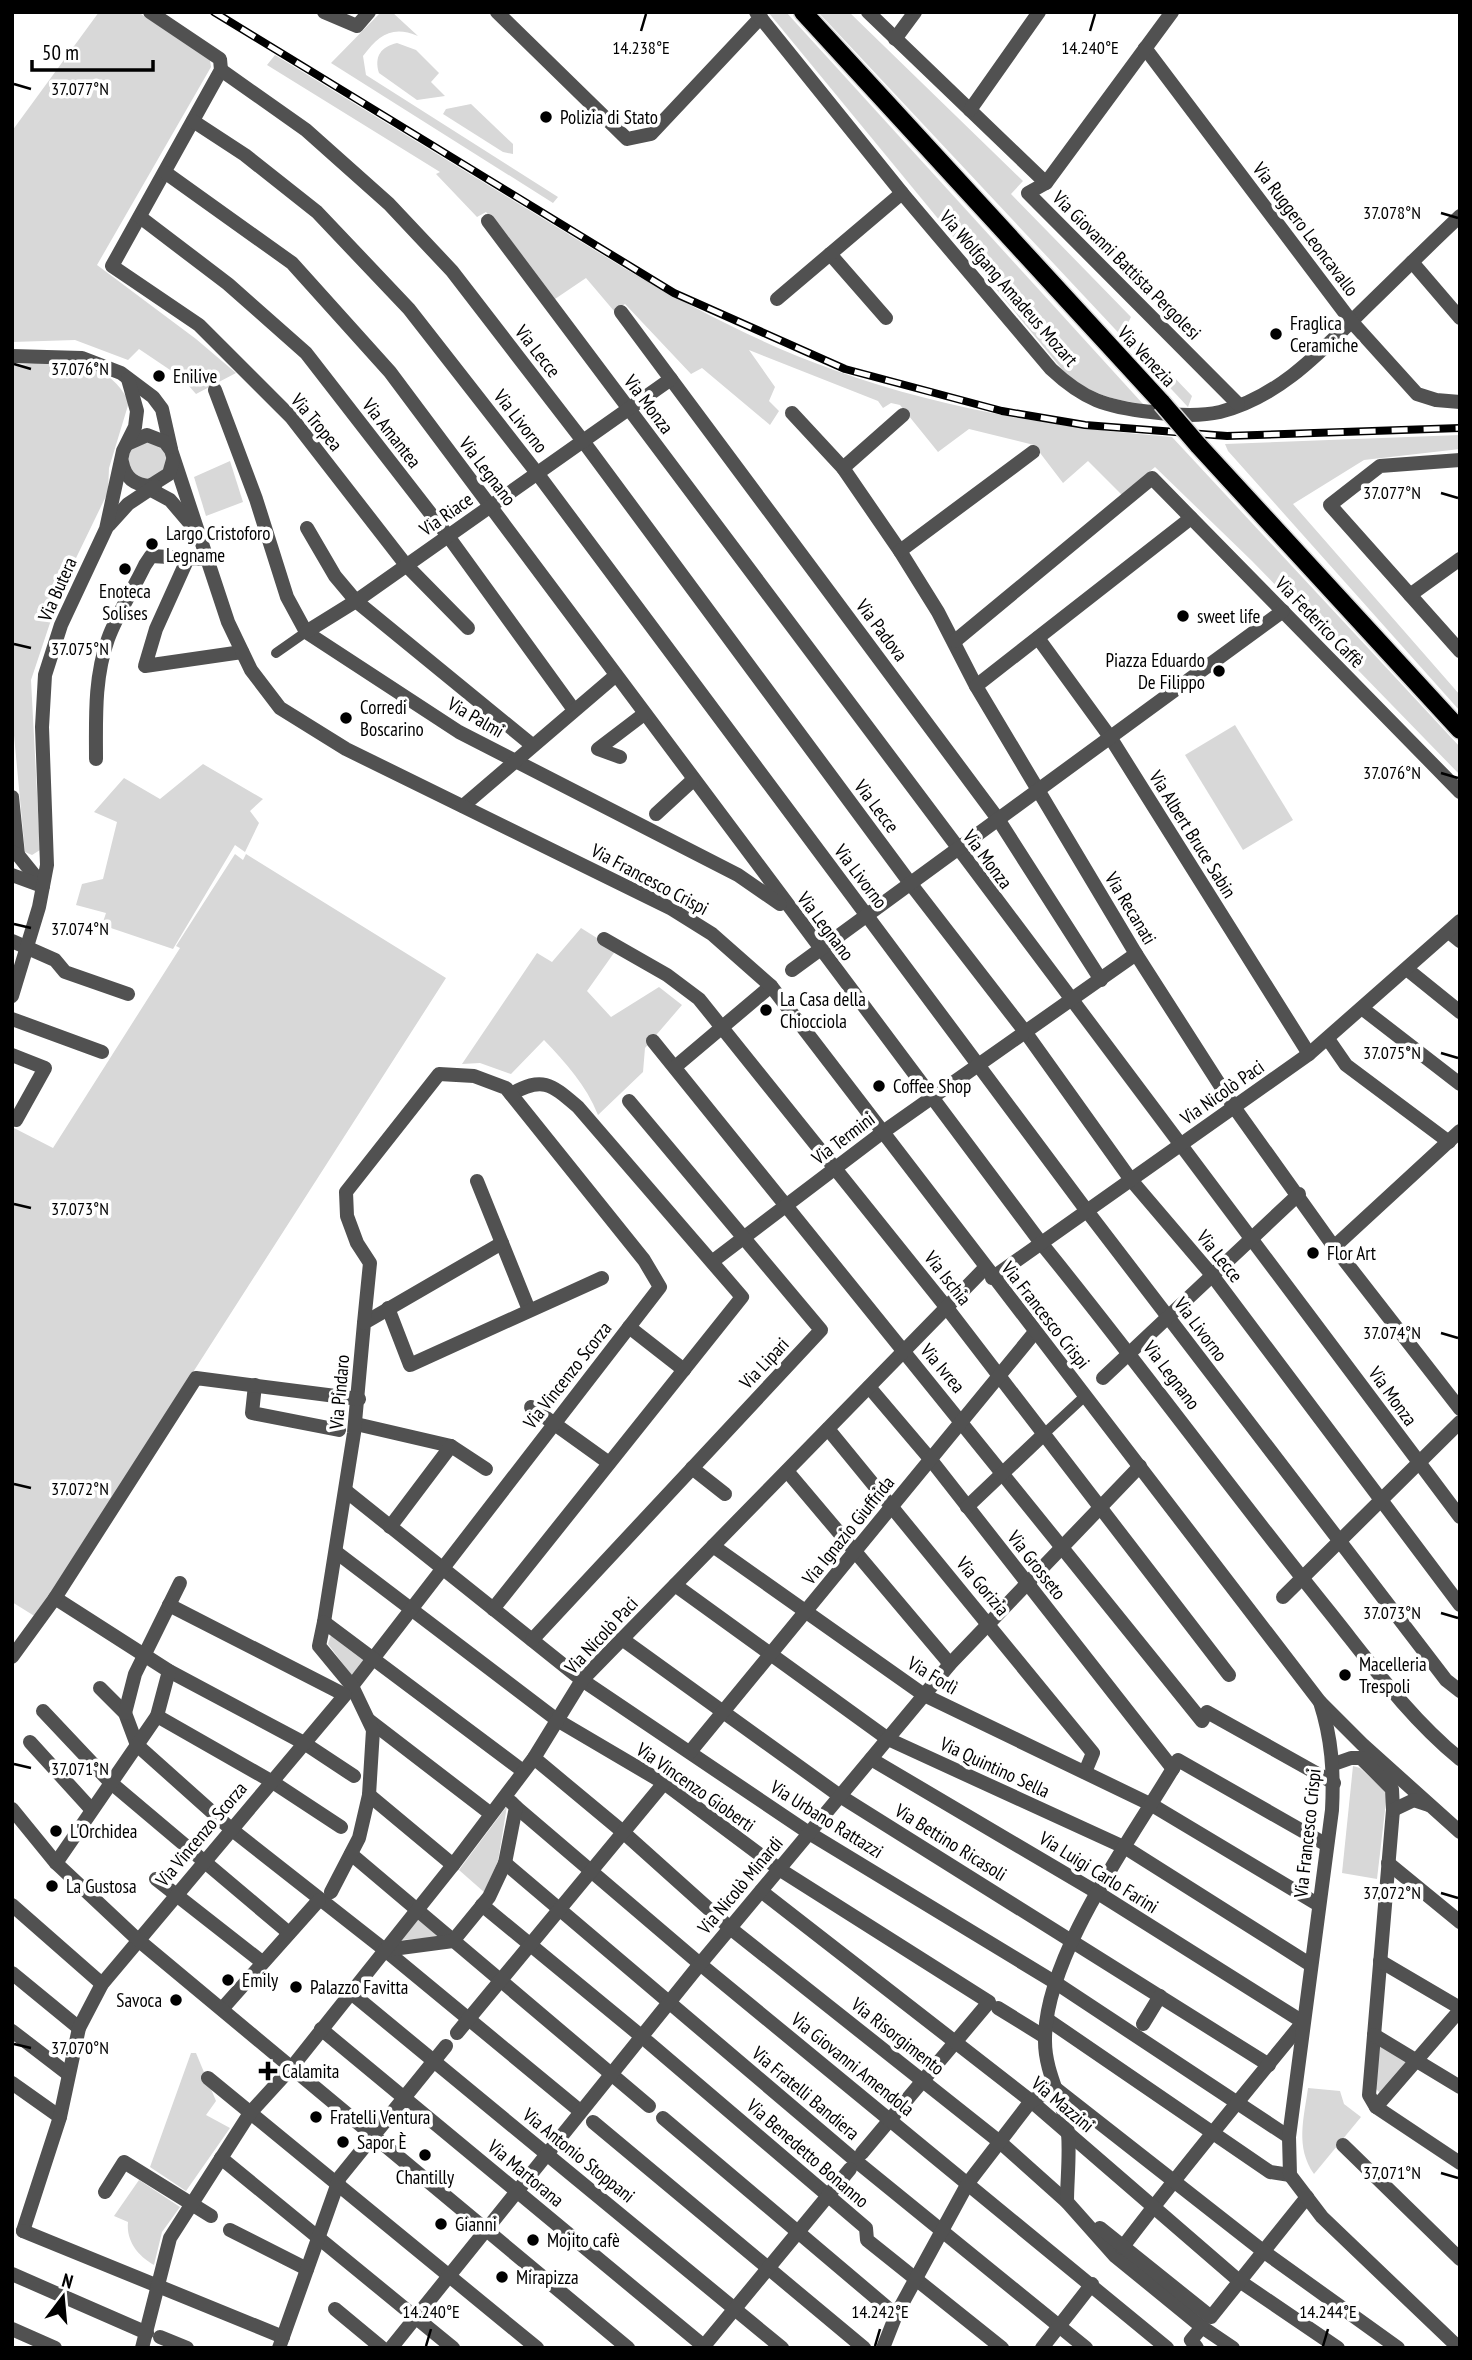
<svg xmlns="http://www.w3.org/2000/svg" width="1472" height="2360" font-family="'PT Sans Narrow',sans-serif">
  <rect width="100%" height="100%" fill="#fff"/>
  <g fill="#d8d8d8">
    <polygon points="99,12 138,12 210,60 211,67 97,265 196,339 236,373 196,394 182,378 139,349 128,360 75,340 12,342 12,131"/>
    <path d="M381,12H392L418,36C392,25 379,35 363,56L366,75L558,197L553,203L331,63Z"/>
    <path d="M768,12H786L1143,404C1113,400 1088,393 1065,373Z"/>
    <polygon points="818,12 849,12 1023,181 1011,194 1131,317 1126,327 1192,396 1188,407"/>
    <path d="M397,43L416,50L439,73L431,82L445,96L417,100L379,73C374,56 381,47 397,43Z"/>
    <path d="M275,55L624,268C691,307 761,344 834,370C942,409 1058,428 1172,437L1460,747V775L1252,561L1155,467L1122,495L1088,461L1063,483L1034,445L969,429L938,452L900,405L891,403L883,408L878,401L749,350L775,387L769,401L779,411L770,425L702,368L691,374L625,304L614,311L586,278L555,299L486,212L477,217L436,174L440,172L267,65Z"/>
    <polygon points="471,104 513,144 513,154 503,152 443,114 446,109"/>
    <path d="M36,363C75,364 110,363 129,402L109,468L108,492L62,587L31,680L40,850L32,855L25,852L12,714V366Z"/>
    <polygon points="1460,435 1460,449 1364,460 1293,504 1460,695 1460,711 1228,451 1225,444"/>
    <circle cx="147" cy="460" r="20"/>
    <polygon points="230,461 243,502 206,516 194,477"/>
    <polygon points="1235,725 1293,820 1243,850 1185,755"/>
    <polygon points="203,764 263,799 250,811 259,823 245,852 235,845 173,949 102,925 106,913 76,905 82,884 103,879 117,822 94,812 124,778 160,799"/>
    <polygon points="235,854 243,860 246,854 446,978 36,1617 12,1602 12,1127 53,1148 180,948 176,946"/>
    <path d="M581,928L616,950L587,991L611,1017L659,987L682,1005L645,1048L643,1072L598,1115C586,1085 566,1063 544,1040L511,1074L480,1063L462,1064L537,953L552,962Z"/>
    <polygon points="331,1635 366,1659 352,1676 328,1644"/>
    <polygon points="1353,1766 1360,1768 1387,1793 1377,1879 1342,1873"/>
    <polygon points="507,1806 498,1861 484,1892 459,1870"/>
    <polygon points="419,1919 440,1937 401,1940"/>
    <polygon points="1378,2045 1407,2062 1381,2094 1374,2087"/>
    <polygon points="191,2053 196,2053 216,2101 206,2115 230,2128 186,2191 150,2167"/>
    <path d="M1308,2088L1340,2091L1344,2104L1361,2117L1314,2174C1295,2147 1304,2118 1308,2088Z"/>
    <path d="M139,2180L180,2207L162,2232L154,2265C138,2256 126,2241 128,2222L114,2216Z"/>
  </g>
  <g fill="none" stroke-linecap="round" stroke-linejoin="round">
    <g stroke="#dbdbdb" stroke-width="21">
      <g id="primary">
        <polyline points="803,12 1162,403"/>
        <polyline points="1198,445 1460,730"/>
      </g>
    </g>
    <g stroke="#515151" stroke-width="10">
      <polyline points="276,653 306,632"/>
      <polyline points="1044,1434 1085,1396"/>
    </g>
    <g stroke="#515151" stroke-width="14">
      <polyline points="150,12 220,59 221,70 112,266 199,325 291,417 406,565 468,628"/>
      <polyline points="324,12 357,26 369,12"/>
      <polyline points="497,12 627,139 651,134 761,17"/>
      <path d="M756,12L902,193L1051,369C1084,400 1106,407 1151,412C1173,415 1198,417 1220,412C1281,397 1325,347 1368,305C1399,275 1429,245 1460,216"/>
      <polyline points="868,12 1046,183 1028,193 1238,404"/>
      <polyline points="895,39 915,12"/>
      <polyline points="1145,48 1351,321 1417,394 1436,400 1460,402"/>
      <polyline points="221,70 306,130 389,204 452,271 583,441 910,883 1026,1033 1131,1180 1212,1275 1460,1605"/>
      <polyline points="970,110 1039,12"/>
      <polyline points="193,121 245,155 317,212 409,309 537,473 1087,1211 1446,1680 1460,1691"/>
      <path d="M166,173L292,263L390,372L1041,1243C1138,1362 1227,1485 1323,1604C1366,1657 1406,1715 1460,1759"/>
      <polyline points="1046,183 1172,12"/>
      <polyline points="140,217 228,284 306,353 448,536 574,710"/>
      <polyline points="488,221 1460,1517"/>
      <polyline points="830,254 886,318"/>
      <polyline points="1412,262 1460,318"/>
      <polyline points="777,299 902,193"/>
      <polyline points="621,312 998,819 1101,980"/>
      <polyline points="215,390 256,499 287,597 306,632 459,732 738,875 780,904"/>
      <polyline points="792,413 843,468 900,551 938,612 976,686 1136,954 1234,1107 1334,1247 1460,1409"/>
      <polyline points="1460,460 1380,466 1330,505 1460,651"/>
      <polyline points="843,468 903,415"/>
      <polyline points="307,528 335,576 356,601 532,745"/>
      <polyline points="900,551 1033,452"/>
      <polyline points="188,558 156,629 145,666 242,652"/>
      <polyline points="1410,595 1460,559"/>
      <polyline points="306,632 356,601 671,379"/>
      <polyline points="1038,638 1110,737 1309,1054"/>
      <polyline points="955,641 1152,478 1460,792"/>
      <polyline points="976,686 1191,518"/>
      <polyline points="620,757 598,749 644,714"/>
      <path d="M96,759C96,719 94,678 108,639C117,614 133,590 145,565L151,556L205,559"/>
      <polyline points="12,797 18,855"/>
      <polyline points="463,806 615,676"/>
      <polyline points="656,814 693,780"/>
      <polyline points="12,852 18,855 43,886"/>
      <polyline points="12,875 42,886"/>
      <polyline points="1449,932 1460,941"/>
      <polyline points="604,939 667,975 699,999 947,1308 1229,1675"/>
      <polyline points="12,941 55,960 65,972 128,994"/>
      <polyline points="792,970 1283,611"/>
      <polyline points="1408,970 1460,1012"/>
      <polyline points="1363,1009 1460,1084"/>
      <polyline points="12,1019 102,1052"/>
      <polyline points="1328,1039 1346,1065 1449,1142"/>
      <polyline points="653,1041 1202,1721 1207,1712 1334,1783"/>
      <polyline points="12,1055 45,1068 16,1120 12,1118"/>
      <polyline points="675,1067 771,986"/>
      <polyline points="477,1181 529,1310"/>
      <polyline points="1334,1247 1460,1131"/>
      <polyline points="713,1261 883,1132 1136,954"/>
      <polyline points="992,1278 1309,1054 1460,921"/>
      <polyline points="388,1308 410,1365 602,1278"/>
      <polyline points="629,1327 684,1370"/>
      <polyline points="1103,1378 1299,1194"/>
      <polyline points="255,1385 252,1413 339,1430"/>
      <polyline points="869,1387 931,1460 1173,1769"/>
      <polyline points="531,1407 609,1463"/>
      <polyline points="356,1424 451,1446 486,1469"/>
      <polyline points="828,1429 1093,1753 1085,1772"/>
      <polyline points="692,1468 725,1494"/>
      <polyline points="787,1471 950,1664"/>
      <polyline points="346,1491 582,1680 809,1833 1056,1983 1289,2137"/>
      <polyline points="967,1507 1044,1434"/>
      <polyline points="390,1527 451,1446"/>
      <polyline points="713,1546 924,1695 1152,1805 1319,1905"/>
      <polyline points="336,1552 557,1720 664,1783 779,1869 989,2002 862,2153"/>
      <polyline points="675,1585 888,1739 1126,1848 1311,1965"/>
      <polyline points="1283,1597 1460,1422"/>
      <polyline points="55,1598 169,1671 304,1743 354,1776"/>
      <path d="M493,1609L742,1297L578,1107C551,1084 543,1076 511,1094"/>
      <polyline points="324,1622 354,1433 364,1323 502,1243"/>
      <polyline points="622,1639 840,1796 1269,2065"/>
      <polyline points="532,1640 821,1330 629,1101"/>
      <polyline points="12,1657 55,1598 196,1378 359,1399"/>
      <polyline points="352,1686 660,1287 644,1260 506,1088 474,1076 439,1074 346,1192 347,1216 357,1243 370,1263 364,1323"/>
      <polyline points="100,1688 125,1713 137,1745 231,1829 385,1950 580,2111"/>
      <polyline points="1320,1702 1362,1744 1460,1832"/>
      <polyline points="43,1711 110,1782 289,1933"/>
      <polyline points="125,1713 135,1674 180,1583"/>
      <polyline points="157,1716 271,1781 341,1827"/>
      <polyline points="370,1721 491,1814"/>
      <polyline points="30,1742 91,1809"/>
      <polyline points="690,1752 1035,1332"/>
      <polyline points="534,1758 623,1832 730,1928 1001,2143 1067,2202 1115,2256 1202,2327 1233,2348"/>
      <path d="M871,1759L1098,1893L1303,2022C1242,2097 1180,2171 1122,2248"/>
      <polyline points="1334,1764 1351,1758 1361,1758 1392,1789 1393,1810 1369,2095 1376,2107 1460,2163"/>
      <polyline points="369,1795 453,1865"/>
      <polyline points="516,1807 700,1964 1167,2348"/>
      <polyline points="1393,1810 1414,1800 1429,1805"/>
      <polyline points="351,1854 649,2106"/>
      <polyline points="56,1863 157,1716 169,1671"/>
      <polyline points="505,1863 856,2161 1086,2348"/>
      <polyline points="1388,1863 1460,1922"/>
      <polyline points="156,1879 262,1962"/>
      <polyline points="761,1891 1031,2101 1238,2280 1338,2348"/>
      <polyline points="331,1892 359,1838 369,1795 373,1730 352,1686 319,1646 324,1622 523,1771"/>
      <polyline points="12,1905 102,1984"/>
      <polyline points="482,1905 641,2036"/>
      <polyline points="385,1950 453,1941 489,1897 505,1863 516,1807 511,1802"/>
      <polyline points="1380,1961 1460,2008"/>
      <polyline points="12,1973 79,2028"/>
      <polyline points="350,1992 782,2348"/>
      <polyline points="998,2008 1045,2037"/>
      <polyline points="222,2009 319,1900"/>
      <polyline points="1048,2020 1270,2172 1290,2175"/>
      <polyline points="1143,2024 1160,1996"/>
      <polyline points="321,2029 706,2348"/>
      <polyline points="12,2031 68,2074"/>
      <polyline points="457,2033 664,1783"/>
      <polyline points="1374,2035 1460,2087"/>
      <polyline points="648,2042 866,2228 867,2240 1002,2348"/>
      <polyline points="208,2078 537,2348"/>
      <polyline points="12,2083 60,2117"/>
      <polyline points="1376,2107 1460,2010"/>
      <polyline points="663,2118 896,2315"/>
      <polyline points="593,2122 864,2348"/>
      <polyline points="1343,2145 1460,2259"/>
      <polyline points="221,2158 453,2348"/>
      <polyline points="105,2192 124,2162 211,2216"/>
      <path d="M1067,2202C1067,2180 1070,2156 1068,2133C1064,2101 1045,2074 1045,2041C1044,1955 1135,1834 1178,1760L1327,1845"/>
      <polyline points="1100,2228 1211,2317 1307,2197"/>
      <polyline points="230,2230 307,2269"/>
      <polyline points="23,2231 60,2117 79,2028 102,1984 345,1695 169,1605"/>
      <polyline points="23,2231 283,2337"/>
      <polyline points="12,2274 147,2333"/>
      <polyline points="335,2309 382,2348"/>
      <polyline points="12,2329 55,2348"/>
      <polyline points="160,2337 187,2348"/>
      <polyline points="704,2346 850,2169"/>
      <polyline points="142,2348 170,2238 250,2113 292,2067 453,1865 534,1758 582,1680 985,1268"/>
      <polyline points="279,2348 340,2177 446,2046"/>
      <polyline points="391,2348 700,1964 950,1664 1140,1466"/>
      <polyline points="883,2348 896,2315 968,2183 1031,2101 1055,2088 1263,2251 1398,2348"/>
      <polyline points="1042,2348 1092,2284"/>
      <polyline points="1197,2348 1191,2340 1202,2327"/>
    </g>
    <g stroke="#515151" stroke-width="14">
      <polyline points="12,356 82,358 121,373 153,397 162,409 171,449"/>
      <path d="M129,443L147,435L165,442L171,450L228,622L251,670L280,708L346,749L672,909L712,934L771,986L1320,1702C1332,1739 1334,1772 1332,1810L1289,2137L1290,2175L1322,2217L1459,2348"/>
      <path d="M122,462C125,478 135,485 150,486L169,474L173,460"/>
      <polyline points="144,486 170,500 193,527"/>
      <polyline points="109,525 128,504 155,486"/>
      <polyline points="12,996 39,907 47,865 42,727 45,675 61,625 106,529 123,451 135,427 137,411 128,379"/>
      <polyline points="12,1809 56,1863 137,1939 628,2348"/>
    </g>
    <use href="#primary" stroke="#000" stroke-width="18"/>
    <g stroke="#000" stroke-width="8">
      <polyline id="rail" points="214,12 674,293 845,369 1002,411 1085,425 1227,436 1460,428"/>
    </g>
    <use href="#rail" stroke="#fff" stroke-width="5" stroke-dasharray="16" stroke-linecap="butt"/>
    <g stroke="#dbdbdb" stroke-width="21" stroke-linecap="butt">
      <polyline id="primary-bridge" points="1162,403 1198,445"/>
    </g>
    <use href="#primary-bridge" stroke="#000" stroke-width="18"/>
  </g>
  <path fill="none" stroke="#000" stroke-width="2.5" d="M641,31L646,14M1090,31L1095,14M14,84L31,89M1441,213L1458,218M14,364L31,369M1441,493L1458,498M14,644L31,648M1441,773L1458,778M14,924L31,928M1441,1053L1458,1058M14,1204L31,1208M1441,1333L1458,1338M14,1484L31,1488M1441,1613L1458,1618M14,1764L31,1768M1441,1893L1458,1898M14,2044L31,2048M1441,2173L1458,2178M426,2346L431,2329M875,2346L880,2329M1323,2346L1328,2329"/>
  <g fill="#000" stroke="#fff" stroke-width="2.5">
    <circle cx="546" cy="117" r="7"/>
    <circle cx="1276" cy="334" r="7"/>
    <circle cx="159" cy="376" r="7"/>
    <circle cx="152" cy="544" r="7"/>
    <circle cx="125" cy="569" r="7"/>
    <circle cx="1183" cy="616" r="7"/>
    <circle cx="1219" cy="671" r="7"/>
    <circle cx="346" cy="718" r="7"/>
    <circle cx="766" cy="1010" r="7"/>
    <circle cx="879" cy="1086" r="7"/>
    <circle cx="1313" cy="1253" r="7"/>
    <circle cx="1345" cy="1675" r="7"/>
    <circle cx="56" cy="1831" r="7"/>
    <circle cx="52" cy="1886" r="7"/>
    <circle cx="228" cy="1980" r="7"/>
    <circle cx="296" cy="1987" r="7"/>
    <circle cx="176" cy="2000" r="7"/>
    <path d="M264.5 2060.5h7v7h7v7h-7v7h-7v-7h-7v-7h7z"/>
    <circle cx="316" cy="2117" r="7"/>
    <circle cx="343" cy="2142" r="7"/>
    <circle cx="425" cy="2155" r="7"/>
    <circle cx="441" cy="2224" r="7"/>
    <circle cx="533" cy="2240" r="7"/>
    <circle cx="502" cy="2277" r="7"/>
  </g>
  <g text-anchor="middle" stroke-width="7" stroke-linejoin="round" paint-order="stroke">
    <g font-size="19" fill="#000" stroke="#fff" text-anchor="start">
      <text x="560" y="124">Polizia di Stato</text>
      <text x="1290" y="330">Fraglica<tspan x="1290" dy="22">Ceramiche</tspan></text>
      <text x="173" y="383">Enilive</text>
      <text x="166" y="540">Largo Cristoforo<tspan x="166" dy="22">Legname</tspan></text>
      <text x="125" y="598" text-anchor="middle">Enoteca<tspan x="125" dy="22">Solises</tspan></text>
      <text x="1197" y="623">sweet life</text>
      <text x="1205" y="667" text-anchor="end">Piazza Eduardo<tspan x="1205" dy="22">De Filippo</tspan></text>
      <text x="360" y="714">Corredi<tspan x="360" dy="22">Boscarino</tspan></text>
      <text x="780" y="1006">La Casa della<tspan x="780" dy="22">Chiocciola</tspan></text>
      <text x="893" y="1093">Coffee Shop</text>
      <text x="1327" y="1260">Flor Art</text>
      <text x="1359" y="1671">Macelleria<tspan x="1359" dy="22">Trespoli</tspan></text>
      <text x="70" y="1838">L'Orchidea</text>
      <text x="66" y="1893">La Gustosa</text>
      <text x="242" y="1987">Emily</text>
      <text x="310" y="1994">Palazzo Favitta</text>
      <text x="162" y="2007" text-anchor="end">Savoca</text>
      <text x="282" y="2078">Calamita</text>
      <text x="330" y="2124">Fratelli Ventura</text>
      <text x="357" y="2149">Sapor È</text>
      <text x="425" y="2184" text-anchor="middle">Chantilly</text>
      <text x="455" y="2231">Gianni</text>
      <text x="547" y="2247">Mojito cafè</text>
      <text x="516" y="2284">Mirapizza</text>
    </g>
    <g font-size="19" fill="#000" stroke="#fff">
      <text transform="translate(1306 229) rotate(53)" y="7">Via Ruggero Leoncavallo</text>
      <text transform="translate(1127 265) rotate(45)" y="7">Via Giovanni Battista Pergolesi</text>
      <text transform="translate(1009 288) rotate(49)" y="7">Via Wolfgang Amadeus Mozart</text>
      <text transform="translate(538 351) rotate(52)" y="7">Via Lecce</text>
      <text transform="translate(1147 356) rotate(47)" y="7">Via Venezia</text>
      <text transform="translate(649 404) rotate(53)" y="7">Via Monza</text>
      <text transform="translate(521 421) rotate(52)" y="7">Via Livorno</text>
      <text transform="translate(317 422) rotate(50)" y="7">Via Tropea</text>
      <text transform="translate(392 433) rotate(52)" y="7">Via Amantea</text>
      <text transform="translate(488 471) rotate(53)" y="7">Via Legnano</text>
      <text transform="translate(446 514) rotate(-35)" y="7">Via Riace</text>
      <text transform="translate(57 589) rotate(-66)" y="7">Via Butera</text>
      <text transform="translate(1320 622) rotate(46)" y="7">Via Federico Caffè</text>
      <text transform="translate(882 630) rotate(53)" y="7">Via Padova</text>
      <text transform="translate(476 717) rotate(30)" y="7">Via Palmi</text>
      <text transform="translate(877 806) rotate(53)" y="7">Via Lecce</text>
      <text transform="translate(1193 834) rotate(58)" y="7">Via Albert Bruce Sabin</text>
      <text transform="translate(988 859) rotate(53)" y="7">Via Monza</text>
      <text transform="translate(861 876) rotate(53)" y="7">Via Livorno</text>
      <text transform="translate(650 879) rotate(28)" y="7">Via Francesco Crispi</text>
      <text transform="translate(1131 908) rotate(59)" y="7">Via Recanati</text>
      <text transform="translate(826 926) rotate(53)" y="7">Via Legnano</text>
      <text transform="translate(1222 1092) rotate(-35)" y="7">Via Nicolò Paci</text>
      <text transform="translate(843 1138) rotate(-37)" y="7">Via Termini</text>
      <text transform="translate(1220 1256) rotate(51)" y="7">Via Lecce</text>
      <text transform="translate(948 1278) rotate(52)" y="7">Via Ischia</text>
      <text transform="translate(1046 1315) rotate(52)" y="7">Via Francesco Crispi</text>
      <text transform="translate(1201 1329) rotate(53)" y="7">Via Livorno</text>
      <text transform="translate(764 1363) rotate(-47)" y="7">Via Lipari</text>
      <text transform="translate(943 1368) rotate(50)" y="7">Via Ivrea</text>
      <text transform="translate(567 1375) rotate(-52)" y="7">Via Vincenzo Scorza</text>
      <text transform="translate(1172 1375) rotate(53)" y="7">Via Legnano</text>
      <text transform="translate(339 1392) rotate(-85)" y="7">Via Pindaro</text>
      <text transform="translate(1393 1396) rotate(54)" y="7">Via Monza</text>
      <text transform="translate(848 1530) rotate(-51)" y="7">Via Ignazio Giuffrida</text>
      <text transform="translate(1037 1565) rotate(52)" y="7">Via Grosseto</text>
      <text transform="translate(983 1586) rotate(50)" y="7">Via Gorizia</text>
      <text transform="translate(601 1635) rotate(-47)" y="7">Via Nicolò Paci</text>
      <text transform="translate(933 1675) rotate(31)" y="7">Via Forlì</text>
      <text transform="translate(995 1767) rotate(25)" y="7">Via Quintino Sella</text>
      <text transform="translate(696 1787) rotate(35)" y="7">Via Vincenzo Gioberti</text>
      <text transform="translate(827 1819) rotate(32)" y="7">Via Urbano Rattazzi</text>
      <text transform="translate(1307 1833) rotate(-84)" y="7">Via Francesco Crispi</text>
      <text transform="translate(201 1834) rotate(-50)" y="7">Via Vincenzo Scorza</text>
      <text transform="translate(951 1842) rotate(32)" y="7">Via Bettino Ricasoli</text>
      <text transform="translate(1099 1872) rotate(32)" y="7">Via Luigi Carlo Farini</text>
      <text transform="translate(740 1885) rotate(-50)" y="7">Via Nicolò Minardi</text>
      <text transform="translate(898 2036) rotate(38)" y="7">Via Risorgimento</text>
      <text transform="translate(853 2064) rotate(39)" y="7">Via Giovanni Amendola</text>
      <text transform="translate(806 2093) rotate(40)" y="7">Via Fratelli Bandiera</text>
      <text transform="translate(1063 2104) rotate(40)" y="7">Via Mazzini</text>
      <text transform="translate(808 2153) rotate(41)" y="7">Via Benedetto Bonanno</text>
      <text transform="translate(579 2155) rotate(39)" y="7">Via Antonio Stoppani</text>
      <text transform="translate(526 2173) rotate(40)" y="7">Via Martorana</text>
    </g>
  </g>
  <g font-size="18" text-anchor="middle" fill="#000" stroke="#fff" stroke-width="7" stroke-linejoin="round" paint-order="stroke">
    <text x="641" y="54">14.238°E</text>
    <text x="1090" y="54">14.240°E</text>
    <text x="80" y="95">37.077°N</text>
    <text x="1392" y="219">37.078°N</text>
    <text x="80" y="375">37.076°N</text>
    <text x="1392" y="499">37.077°N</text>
    <text x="80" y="655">37.075°N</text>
    <text x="1392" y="779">37.076°N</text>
    <text x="80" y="935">37.074°N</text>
    <text x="1392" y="1059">37.075°N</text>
    <text x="80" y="1215">37.073°N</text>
    <text x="1392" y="1339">37.074°N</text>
    <text x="80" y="1495">37.072°N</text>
    <text x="1392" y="1619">37.073°N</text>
    <text x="80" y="1775">37.071°N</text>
    <text x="1392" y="1899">37.072°N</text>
    <text x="80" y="2054">37.070°N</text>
    <text x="1392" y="2179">37.071°N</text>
    <text x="431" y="2318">14.240°E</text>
    <text x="880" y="2318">14.242°E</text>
    <text x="1328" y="2318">14.244°E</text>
  </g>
  <rect width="1472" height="2360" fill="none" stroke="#000000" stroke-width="28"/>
  <g transform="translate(63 2297) rotate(16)" stroke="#ffffff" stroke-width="5" paint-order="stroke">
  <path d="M0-5L12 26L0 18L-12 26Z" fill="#000000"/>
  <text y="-10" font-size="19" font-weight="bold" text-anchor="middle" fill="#000000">N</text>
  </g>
  <path d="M32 60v10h121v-10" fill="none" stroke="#000000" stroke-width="3.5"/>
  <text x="42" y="60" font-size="21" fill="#000000" stroke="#ffffff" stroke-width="5" paint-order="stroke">50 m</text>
</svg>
